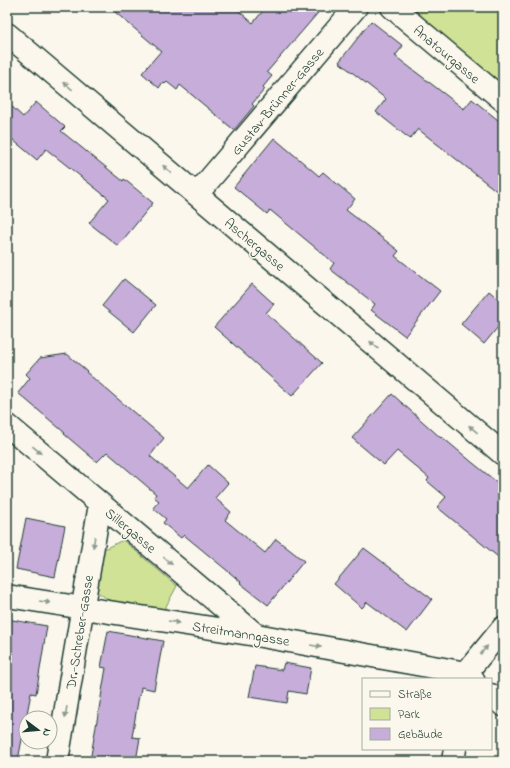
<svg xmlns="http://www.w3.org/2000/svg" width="510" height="768" font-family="'Indie Flower',sans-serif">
  <rect width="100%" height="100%" fill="#fbf7ec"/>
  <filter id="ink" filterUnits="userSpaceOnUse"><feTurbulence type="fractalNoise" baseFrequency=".025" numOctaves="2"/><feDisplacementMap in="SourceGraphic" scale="8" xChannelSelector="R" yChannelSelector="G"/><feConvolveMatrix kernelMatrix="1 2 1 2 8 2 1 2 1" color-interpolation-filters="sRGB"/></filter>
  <g filter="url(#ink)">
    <g fill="#d0e296" stroke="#789065">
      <polygon points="410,7 503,7 503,86"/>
      <polygon points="123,540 177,586 163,612 113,603 96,591 104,549"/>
    </g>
    <g fill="#c7adda" stroke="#1f3d34">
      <polygon points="109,7 234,7 253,23 266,7 323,7 267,72 272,76 263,87 265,89 252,104 254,106 234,130 180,85 177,90 167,82 165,84 163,82 159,88 142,73 161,51"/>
      <polygon points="371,21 403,46 395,56 464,109 472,99 503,124 503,196 418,129 410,139 376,112 386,99 339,62"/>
      <polygon points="7,102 23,117 36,102 65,127 61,131 123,181 124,179 153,203 118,246 89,223 109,199 46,149 37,160 7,135"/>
      <polygon points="274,138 319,176 323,172 355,199 346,210 399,251 395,256 440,291 405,336 371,310 375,304 330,269 334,263 270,210 267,214 234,187"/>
      <polygon points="124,279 156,305 134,332 102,306"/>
      <polygon points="252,284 274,304 266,313 322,363 292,396 214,327"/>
      <polygon points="489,291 503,303 503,321 484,344 461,324"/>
      <polygon points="67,354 87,371 86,372 164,438 150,456 188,488 208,465 228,483 215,498 231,512 225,520 265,553 276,539 304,561 268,605 240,583 241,582 184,535 181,538 163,523 166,519 153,508 159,501 154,497 156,494 107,452 97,462 64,434 65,433 18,393 30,378 26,374 40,358"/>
      <polygon points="392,394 441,438 442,437 473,463 503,487 503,561 437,507 446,497 427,481 429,478 397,451 384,465 352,438"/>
      <polygon points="26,518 65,526 55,577 16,569"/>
      <polygon points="364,548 432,599 407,632 367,602 362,608 334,584"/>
      <polygon points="7,619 47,626 36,694 31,693 18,760 7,759"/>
      <polygon points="108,631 163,641 154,690 141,687 140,696 139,695 132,737 140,738 136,761 90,761 106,668 101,667"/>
      <polygon points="284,663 311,668 306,694 289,691 287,703 249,697 255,666 282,670"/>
    </g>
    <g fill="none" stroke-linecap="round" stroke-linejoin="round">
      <g stroke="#1f3d34" stroke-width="25">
        <g id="minor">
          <polyline points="392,7 503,100"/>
          <polyline points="7,34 503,454"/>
          <polyline points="197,194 356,7"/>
          <polyline points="7,425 256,635"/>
          <polyline points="7,596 256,635 466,673 473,679"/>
          <polyline points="465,679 466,673 503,628"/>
          <polyline points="491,695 503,705"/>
          <polyline points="57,761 100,504"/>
          <polyline points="453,761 455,749"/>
        </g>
      </g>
      <use href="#minor" stroke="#fbf7ec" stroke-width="22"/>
    </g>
    <defs><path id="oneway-solid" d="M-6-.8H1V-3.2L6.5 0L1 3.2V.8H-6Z"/></defs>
    <g fill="#8d9a90">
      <use href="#oneway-solid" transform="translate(68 86) rotate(-140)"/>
      <use href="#oneway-solid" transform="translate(167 169) rotate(-140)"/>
      <use href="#oneway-solid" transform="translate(374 345) rotate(-140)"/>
      <use href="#oneway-solid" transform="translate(473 429) rotate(-140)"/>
      <use href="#oneway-solid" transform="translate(37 450) rotate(40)"/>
      <use href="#oneway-solid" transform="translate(94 542) rotate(99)"/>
      <use href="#oneway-solid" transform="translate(168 561) rotate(40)"/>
      <use href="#oneway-solid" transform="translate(45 602) rotate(9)"/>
      <use href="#oneway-solid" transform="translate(174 622) rotate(9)"/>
      <use href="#oneway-solid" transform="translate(316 646) rotate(10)"/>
      <use href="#oneway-solid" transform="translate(484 650) rotate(-50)"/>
      <use href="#oneway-solid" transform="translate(66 712) rotate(99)"/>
    </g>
  </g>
  <g text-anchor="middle" stroke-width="3" stroke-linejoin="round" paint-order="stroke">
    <g font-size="14" fill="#1f3d34" stroke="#fbf7ec">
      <text transform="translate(447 54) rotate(40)" y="5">Anatourgasse</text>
      <text transform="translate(277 101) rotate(-50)" y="5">Gustav-Brünner-Gasse</text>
      <text transform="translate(255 244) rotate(40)" y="5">Aschergasse</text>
      <text transform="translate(131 530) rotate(40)" y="5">Sillergasse</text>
      <text transform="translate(79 632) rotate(-81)" y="5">Dr.-Schreber-Gasse</text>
      <text transform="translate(241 633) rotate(9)" y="5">Streitmanngasse</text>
    </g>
  </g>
  <rect width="510" height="768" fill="none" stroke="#fbf7ec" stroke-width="24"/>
  <rect x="12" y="12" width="486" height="744" fill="none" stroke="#1f3d34" stroke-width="1.5" filter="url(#ink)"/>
  <rect x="362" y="678" width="130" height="72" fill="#fbf7ec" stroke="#a3ada2"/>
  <rect x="370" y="691" width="20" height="6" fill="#fbf7ec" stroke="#a3ada2"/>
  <text x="398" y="698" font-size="12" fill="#1f3d34">Straße</text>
  <rect x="370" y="708" width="20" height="12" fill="#d0e296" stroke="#a3ada2"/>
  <text x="398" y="718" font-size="12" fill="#1f3d34">Park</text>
  <rect x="370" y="728" width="20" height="12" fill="#c7adda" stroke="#a3ada2"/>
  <text x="398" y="738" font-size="12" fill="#1f3d34">Gebäude</text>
  <g transform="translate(38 730) rotate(106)"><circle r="19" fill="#fbf7ec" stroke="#a3ada2"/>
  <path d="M0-3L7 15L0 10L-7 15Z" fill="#1f3d34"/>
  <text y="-6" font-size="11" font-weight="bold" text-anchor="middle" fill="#1f3d34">N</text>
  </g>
</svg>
